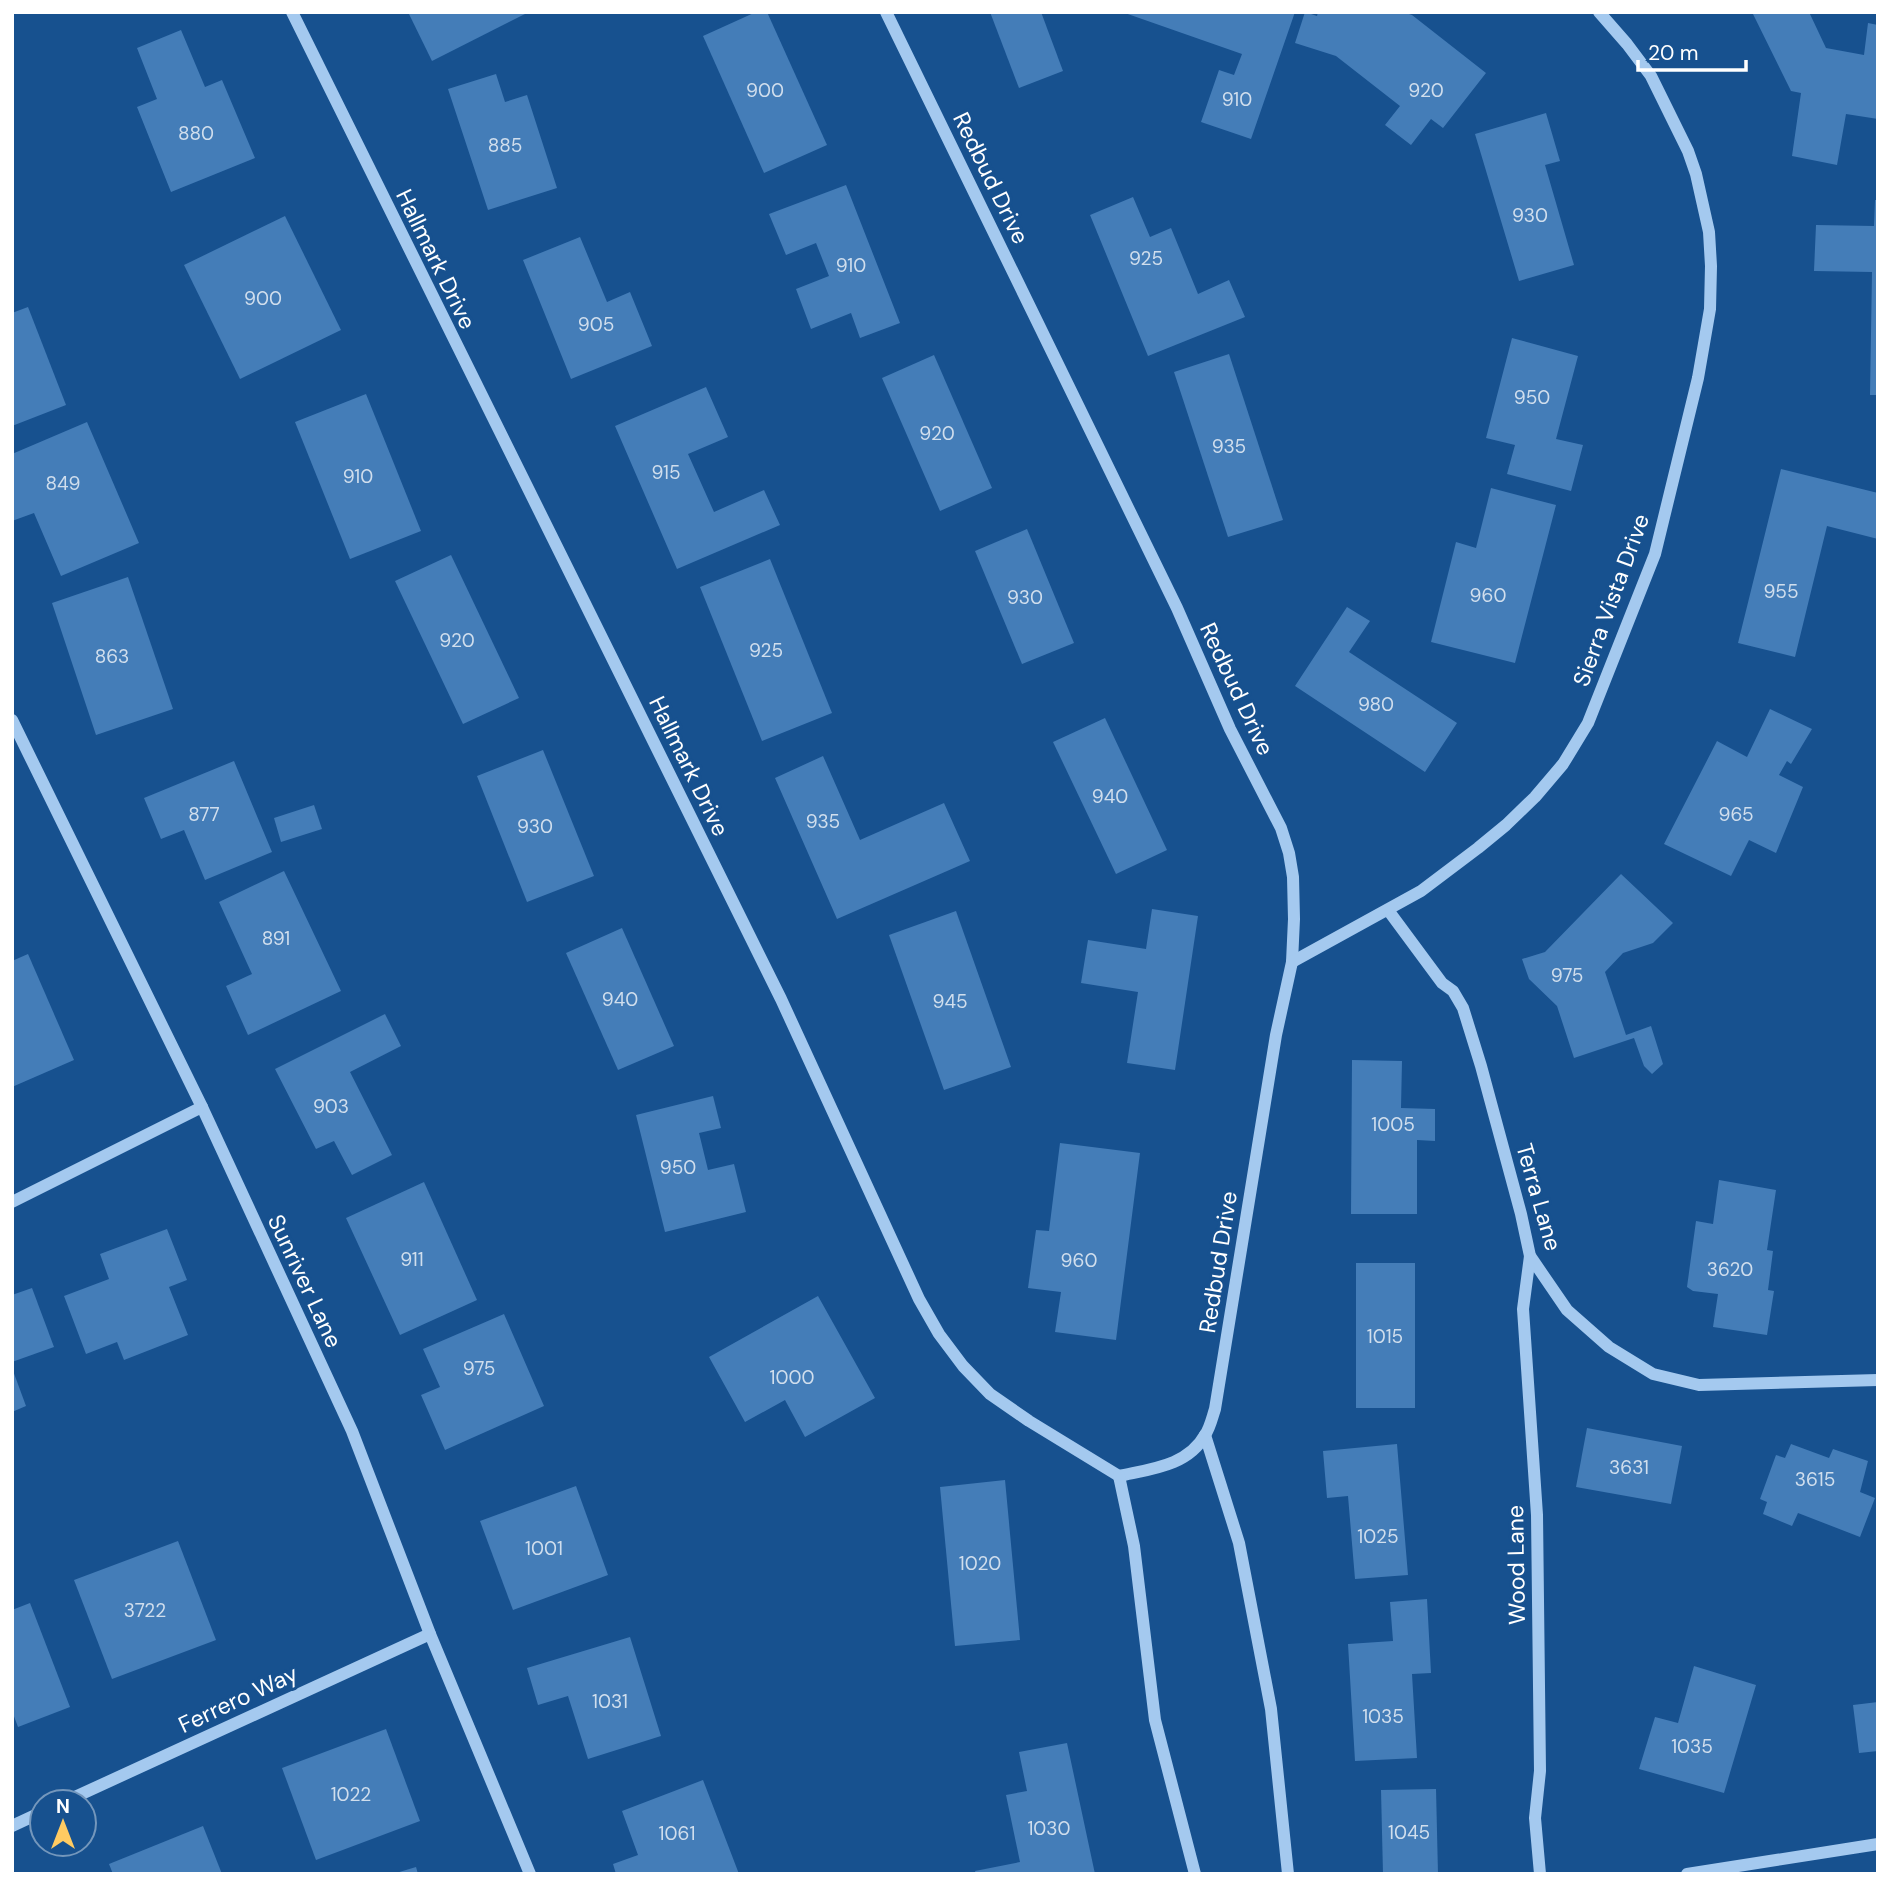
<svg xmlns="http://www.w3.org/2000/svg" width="1890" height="1886" font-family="'DM Sans',sans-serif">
  <rect width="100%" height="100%" fill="#17518f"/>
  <g fill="#447db8">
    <polygon points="408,12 529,12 432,61"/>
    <polygon points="756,12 767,12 827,145 764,173 703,36"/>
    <polygon points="990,12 1041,12 1063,71 1019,88"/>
    <polygon points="1122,12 1295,12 1251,139 1201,122 1219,70 1234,75 1242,54"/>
    <polygon points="1305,12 1317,16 1318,12 1403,12 1412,15 1486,73 1443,128 1431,119 1411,145 1385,125 1400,106 1336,56 1295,43"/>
    <polygon points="1752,12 1809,12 1826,48 1864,55 1868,23 1878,25 1878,119 1846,114 1837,165 1792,156 1801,93 1791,91"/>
    <polygon points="181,30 205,87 222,80 255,158 171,192 137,107 157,99 137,48"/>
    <polygon points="496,74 505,102 527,95 557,188 488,210 448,89"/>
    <polygon points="1546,113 1560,161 1545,165 1574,265 1519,281 1475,134"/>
    <polygon points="846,185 900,323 860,338 851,313 811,329 796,289 829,276 816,243 786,255 769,214"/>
    <polygon points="1133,197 1150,237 1171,228 1198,294 1229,280 1245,317 1148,356 1090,215"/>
    <polygon points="1875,200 1878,200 1878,395 1870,395 1872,272 1814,271 1816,225 1874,226"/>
    <polygon points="285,216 341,330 240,379 184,265"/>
    <polygon points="580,237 607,302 630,292 652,346 571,379 523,260"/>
    <polygon points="28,307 66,405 12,426 12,313"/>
    <polygon points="1512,338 1578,356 1556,439 1583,445 1571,491 1507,474 1515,445 1486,438"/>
    <polygon points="1229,354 1283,520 1228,537 1174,372"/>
    <polygon points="934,355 992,488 940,511 882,378"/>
    <polygon points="706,387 728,437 688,454 714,512 764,490 780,525 677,569 615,426"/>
    <polygon points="366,394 421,531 350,559 295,422"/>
    <polygon points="87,422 139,543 61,576 34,513 12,521 12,454"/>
    <polygon points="1781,469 1878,493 1878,539 1827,526 1795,657 1738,643"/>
    <polygon points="1491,488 1556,505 1515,663 1431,642 1456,542 1476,548"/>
    <polygon points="1027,529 1074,643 1022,664 975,551"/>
    <polygon points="451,555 519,698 463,724 395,581"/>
    <polygon points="770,559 832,713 762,741 700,587"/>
    <polygon points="128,577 173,709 96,735 52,603"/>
    <polygon points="1347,607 1370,621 1349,652 1457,723 1425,772 1295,686"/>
    <polygon points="1770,709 1812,729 1791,764 1787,761 1779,775 1803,787 1776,853 1749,840 1731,876 1664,844 1717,741 1747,757"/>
    <polygon points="1105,718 1167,850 1116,874 1053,742"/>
    <polygon points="543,750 594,876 527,902 477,776"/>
    <polygon points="823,756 860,840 944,803 970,861 837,919 775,778"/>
    <polygon points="234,761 272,852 205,880 184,830 161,839 144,798"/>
    <polygon points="314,805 322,829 281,842 274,818"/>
    <polygon points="284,871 341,991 248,1035 226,986 252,974 219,902"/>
    <polygon points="1621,874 1673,923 1653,943 1623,953 1605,972 1626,1035 1651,1026 1663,1064 1652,1074 1644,1066 1634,1038 1574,1058 1557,1006 1529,979 1522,959 1545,952"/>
    <polygon points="1152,909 1198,916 1175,1070 1127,1063 1138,992 1081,983 1088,940 1146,949"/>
    <polygon points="956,911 1011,1067 944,1090 889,935"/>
    <polygon points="622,928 674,1046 618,1070 566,953"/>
    <polygon points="28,954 74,1060 12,1087 12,961"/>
    <polygon points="385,1014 401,1046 350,1072 392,1155 352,1175 334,1141 316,1149 275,1069"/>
    <polygon points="1352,1060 1402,1061 1401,1108 1435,1109 1435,1141 1417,1140 1417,1214 1351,1214"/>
    <polygon points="713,1096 721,1128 699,1133 708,1170 734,1164 746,1212 665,1232 636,1115"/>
    <polygon points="1060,1143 1140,1153 1116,1340 1055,1332 1061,1292 1028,1288 1036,1230 1049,1231"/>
    <polygon points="1719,1180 1776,1190 1767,1250 1773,1251 1768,1290 1774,1291 1767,1335 1713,1327 1718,1294 1693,1291 1687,1287 1696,1221 1713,1224"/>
    <polygon points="424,1182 477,1300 400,1335 346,1218"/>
    <polygon points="167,1229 187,1280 169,1287 188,1335 124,1360 117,1342 86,1354 64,1296 109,1279 100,1254"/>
    <rect x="1356" y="1263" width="59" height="145"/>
    <polygon points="32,1288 54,1347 12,1362 12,1295"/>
    <polygon points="818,1296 875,1398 805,1437 785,1400 745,1422 709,1357"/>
    <polygon points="504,1314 544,1406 445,1450 421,1395 440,1387 423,1349"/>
    <polygon points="12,1368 26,1406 12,1412"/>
    <polygon points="1587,1428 1682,1446 1671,1504 1576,1487"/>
    <polygon points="1397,1444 1408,1575 1355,1579 1348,1496 1327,1498 1323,1451"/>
    <polygon points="1791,1444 1829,1458 1833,1449 1868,1461 1860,1492 1875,1498 1860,1537 1798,1513 1792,1526 1763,1514 1767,1502 1760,1499 1776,1455 1785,1458"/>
    <polygon points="1005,1480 1020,1640 955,1646 940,1487"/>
    <polygon points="576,1486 608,1575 513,1610 480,1521"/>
    <polygon points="178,1541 216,1640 112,1679 74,1580"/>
    <polygon points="1427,1599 1431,1673 1412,1674 1417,1758 1355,1761 1348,1644 1393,1641 1390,1602"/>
    <polygon points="30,1603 70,1707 18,1727 12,1711 12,1610"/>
    <polygon points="630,1637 661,1736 588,1759 568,1696 538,1705 527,1668"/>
    <polygon points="1694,1666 1756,1685 1724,1793 1639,1769 1655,1717 1678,1723"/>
    <polygon points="1878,1702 1878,1751 1859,1753 1853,1705"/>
    <polygon points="386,1729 420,1821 316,1860 282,1768"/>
    <polygon points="1067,1743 1095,1874 976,1874 975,1871 1020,1862 1006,1795 1027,1791 1019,1752"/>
    <polygon points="703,1780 739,1874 616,1874 613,1864 638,1855 622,1811"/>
    <polygon points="1436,1789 1438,1874 1383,1874 1381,1790"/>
    <polygon points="203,1826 222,1874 113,1874 109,1864"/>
    <polygon points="416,1867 418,1874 396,1874 396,1873"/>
  </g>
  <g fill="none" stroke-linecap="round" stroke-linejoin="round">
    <g stroke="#a4c9ef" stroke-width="12">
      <polyline points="292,12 781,999 919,1299 939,1334 963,1366 990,1394 1029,1421 1119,1476"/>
      <path d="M886,12L1177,608L1230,729L1281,828L1289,853L1293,877L1294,919L1292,962L1276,1035L1215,1409C1212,1418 1210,1428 1205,1435C1188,1466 1150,1469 1119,1476"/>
      <polyline points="12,720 202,1107 352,1431 430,1634 530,1874"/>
      <polyline points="1388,910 1442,983 1453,991 1463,1008 1481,1066 1521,1214 1530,1256 1567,1310 1609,1347 1653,1374 1699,1385 1878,1380"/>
      <polyline points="1292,962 1421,891 1478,848 1506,825 1535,797 1563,764 1588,723 1655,554 1698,378 1710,309 1711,266 1709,232 1696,174 1688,151 1651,76 1627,44 1599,12"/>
      <polyline points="12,1202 202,1107"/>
      <polyline points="1530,1256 1523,1309 1537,1515 1540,1771 1535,1818 1540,1874"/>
      <polyline points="1205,1435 1239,1543 1271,1709 1288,1874"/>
      <polyline points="1119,1476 1134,1546 1155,1720 1195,1874"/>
      <polyline points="64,1802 430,1634"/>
      <polyline points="12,1826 42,1812"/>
      <polyline points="1687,1874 1878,1844"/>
    </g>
  </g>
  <g text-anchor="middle" stroke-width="6" stroke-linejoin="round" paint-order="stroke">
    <g font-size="19" fill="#d0deed">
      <text x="765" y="97">900</text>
      <text x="1426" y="97">920</text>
      <text x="1237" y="106">910</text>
      <text x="196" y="140">880</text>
      <text x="505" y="152">885</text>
      <text x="1530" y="222">930</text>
      <text x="1146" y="265">925</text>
      <text x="851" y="272">910</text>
      <text x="263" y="305">900</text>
      <text x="596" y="331">905</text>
      <text x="1532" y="404">950</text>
      <text x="937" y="440">920</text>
      <text x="1229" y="453">935</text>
      <text x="666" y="479">915</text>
      <text x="358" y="483">910</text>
      <text x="63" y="490">849</text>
      <text x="1781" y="598">955</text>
      <text x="1488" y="602">960</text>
      <text x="1025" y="604">930</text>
      <text x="457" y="647">920</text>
      <text x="766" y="657">925</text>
      <text x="112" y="663">863</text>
      <text x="1376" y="711">980</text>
      <text x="1110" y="803">940</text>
      <text x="204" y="821">877</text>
      <text x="1736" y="821">965</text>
      <text x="823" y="828">935</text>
      <text x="535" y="833">930</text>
      <text x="276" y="945">891</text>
      <text x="1567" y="982">975</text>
      <text x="620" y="1006">940</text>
      <text x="950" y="1008">945</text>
      <text x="331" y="1113">903</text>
      <text x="1393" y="1131">1005</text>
      <text x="678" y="1174">950</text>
      <text x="412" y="1266">911</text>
      <text x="1079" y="1267">960</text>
      <text x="1730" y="1276">3620</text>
      <text x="1385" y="1343">1015</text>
      <text x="479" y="1375">975</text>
      <text x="792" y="1384">1000</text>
      <text x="1629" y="1474">3631</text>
      <text x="1815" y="1486">3615</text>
      <text x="1378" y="1543">1025</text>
      <text x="544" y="1555">1001</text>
      <text x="980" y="1570">1020</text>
      <text x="145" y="1617">3722</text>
      <text x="610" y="1708">1031</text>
      <text x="1383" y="1723">1035</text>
      <text x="1692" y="1753">1035</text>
      <text x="351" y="1801">1022</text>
      <text x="1049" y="1835">1030</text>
      <text x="1409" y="1839">1045</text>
      <text x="677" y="1840">1061</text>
    </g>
    <g font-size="23" fill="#fff" stroke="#17518f">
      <text transform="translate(991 178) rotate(64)" y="8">Redbud Drive</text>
      <text transform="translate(436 259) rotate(64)" y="8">Hallmark Drive</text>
      <text transform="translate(1611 600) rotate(-70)" y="8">Sierra Vista Drive</text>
      <text transform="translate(1237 689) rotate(65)" y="8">Redbud Drive</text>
      <text transform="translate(689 766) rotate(64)" y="8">Hallmark Drive</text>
      <text transform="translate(1539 1197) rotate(74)" y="8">Terra Lane</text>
      <text transform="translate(1218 1262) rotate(-81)" y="8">Redbud Drive</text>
      <text transform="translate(305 1281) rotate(65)" y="8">Sunriver Lane</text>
      <text transform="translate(1516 1565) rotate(-91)" y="8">Wood Lane</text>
      <text transform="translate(238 1699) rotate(-25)" y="8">Ferrero Way</text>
    </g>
  </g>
  <rect width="1890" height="1886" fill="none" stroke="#ffffff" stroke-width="28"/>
  <g transform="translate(63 1823)"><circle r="33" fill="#17518f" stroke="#7497bc" stroke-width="2"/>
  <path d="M0-5L12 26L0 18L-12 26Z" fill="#ffcb62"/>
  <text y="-10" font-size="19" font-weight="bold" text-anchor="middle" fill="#ffffff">N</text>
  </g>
  <path d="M1638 60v10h108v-10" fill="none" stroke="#ffffff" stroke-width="3.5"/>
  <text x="1648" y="60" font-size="21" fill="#ffffff" stroke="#17518f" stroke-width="5" paint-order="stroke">20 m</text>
</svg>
